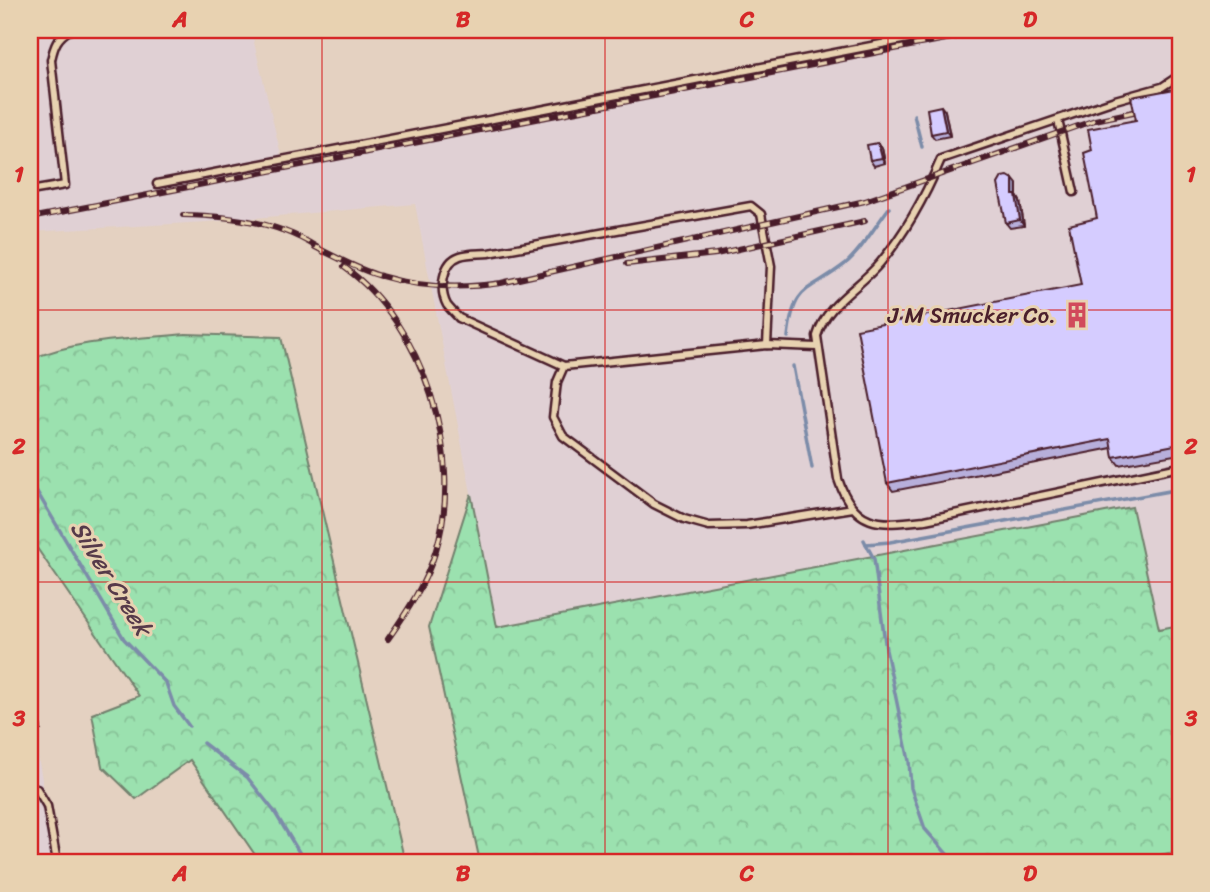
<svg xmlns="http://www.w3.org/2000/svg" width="1210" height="892" font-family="Sriracha,sans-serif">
  <defs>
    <pattern id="forest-crowns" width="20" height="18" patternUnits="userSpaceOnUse" patternTransform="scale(1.75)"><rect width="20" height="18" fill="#9be1af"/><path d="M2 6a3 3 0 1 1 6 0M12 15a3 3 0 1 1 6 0" fill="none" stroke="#87c197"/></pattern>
  </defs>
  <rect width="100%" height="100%" fill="#e4d1c1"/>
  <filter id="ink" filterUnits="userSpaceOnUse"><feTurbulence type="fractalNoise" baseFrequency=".0143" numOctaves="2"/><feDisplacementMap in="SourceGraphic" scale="14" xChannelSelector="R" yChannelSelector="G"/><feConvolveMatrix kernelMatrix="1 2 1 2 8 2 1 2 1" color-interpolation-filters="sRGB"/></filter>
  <g filter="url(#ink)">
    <g fill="#e0d0d4">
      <polygon points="30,30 251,30 282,159 954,30 1180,30 1180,625 1159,629 1132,507 497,627 415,204 207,222 30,232"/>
      <polygon points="30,713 57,862 30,862"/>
      <polygon points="1180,851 1180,862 1124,862"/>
    </g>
    <g fill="url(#forest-crowns)" stroke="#72806d" stroke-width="2">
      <path d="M186,334L281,337L405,862H260L190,760L136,799L102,766L92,714L139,696L30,538V360C75,339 136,339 186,334Z"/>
      <polygon points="471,494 497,627 1132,507 1159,629 1180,625 1180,851 1124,862 480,862 429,627"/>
    </g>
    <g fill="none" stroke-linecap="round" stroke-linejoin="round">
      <g stroke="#7c8ca9" stroke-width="3.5">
        <polyline points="914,115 922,147"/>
        <path d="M788,337C794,283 808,293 845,264C862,250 875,226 889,208"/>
        <polyline points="793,366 812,468"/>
        <polyline points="30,480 124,639 166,683 174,706 189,726"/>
        <polyline points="864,540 866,544 890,542 1180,489"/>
        <polyline points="866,544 874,559 886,650 909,761 911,788 925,829 954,862"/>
        <polyline points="203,743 247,777 274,811 305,862"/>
      </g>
      <g stroke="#4a1f2b" stroke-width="11">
        <g id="lane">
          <path d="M1180,75L1162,87L1115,100L941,159C925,197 907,231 880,263C859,288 826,304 817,336L838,479C855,529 880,525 925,520L1180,467"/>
          <polyline points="1058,120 1074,192"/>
          <polyline points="157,184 954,30"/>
          <path d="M30,191L65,185L51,60C54,46 57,37 70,30"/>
          <polyline points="817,347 767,345 564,366 557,382 553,417 563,436 654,504 684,519 709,526 747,525 853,508"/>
          <path d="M564,366L459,318C455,314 450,309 447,305C439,290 442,262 460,256C469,253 480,254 489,253L751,206L761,214L771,266L767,345"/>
          <polyline points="30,787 37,789 47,806 57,862"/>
        </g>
      </g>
      <use href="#lane" stroke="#e8d2b1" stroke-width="6"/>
      <g stroke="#4a1f2b" stroke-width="6">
        <g id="rail">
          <path d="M183,215C233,216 282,222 324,252"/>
          <polyline points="30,218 992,30"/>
          <path d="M315,247C337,257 358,270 381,276C421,288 460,289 501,283L865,201L1095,120L1138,111"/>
          <polyline points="627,264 716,254 865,221"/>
          <path d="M344,267C424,324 465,457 436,550C426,583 407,612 388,639"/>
        </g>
      </g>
      <use href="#rail" stroke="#e8d2b1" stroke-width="3.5" stroke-dasharray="10" stroke-linecap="butt"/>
    </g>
    <g fill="#b7afdb" stroke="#4a1f2b" stroke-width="2">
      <polygon points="1180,88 1180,454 1119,465 1113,457 1112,448 893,491 887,483 1081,285 1097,218 1092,150"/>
      <polygon points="945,111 950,136 935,139 931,134"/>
      <polygon points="882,148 885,163 874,166 870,160"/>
      <polygon points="1017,184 1017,196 1020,201 1024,226 1010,228 1006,223"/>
      <polygon points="30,666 41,730 30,732"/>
    </g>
    <g fill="#958fb2" stroke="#4a1f2b" stroke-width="2">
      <polygon points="941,106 945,111 950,136 946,131"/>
      <polygon points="878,143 882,148 885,163 882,158"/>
      <polygon points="1013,179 1017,184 1017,196 1020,201 1024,226 1020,220 1013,195"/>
      <polygon points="30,666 41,730 34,719 30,696"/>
    </g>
    <g fill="#d5ccff" stroke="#4a1f2b" stroke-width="2">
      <polygon points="1180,88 1180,444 1113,457 1110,439 887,483 857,329 1081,285 1069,225 1097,218 1084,153 1092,150 1088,129 1136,120 1131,97"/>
      <polygon points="941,106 946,131 931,134 927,109"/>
      <polygon points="878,143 882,158 870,160 867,145"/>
      <polygon points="1008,176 1013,179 1013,195 1016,195 1020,220 1006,223 998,184 1002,177"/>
      <polygon points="30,696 34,719 30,720"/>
    </g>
  </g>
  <path fill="none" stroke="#d62828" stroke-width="2" stroke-opacity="0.55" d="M322,30V862M605,30V862M888,30V862M30,310H1180M30,582H1180"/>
  <defs>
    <g id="building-bare" transform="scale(2.1)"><path d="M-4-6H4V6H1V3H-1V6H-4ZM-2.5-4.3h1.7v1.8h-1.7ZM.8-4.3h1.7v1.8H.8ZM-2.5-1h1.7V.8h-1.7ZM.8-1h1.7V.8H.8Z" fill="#d1495b" stroke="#e8d2b1" stroke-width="2.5" paint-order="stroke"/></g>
  </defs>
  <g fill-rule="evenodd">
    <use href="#building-bare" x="1077" y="315"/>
  </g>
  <g text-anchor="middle" stroke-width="6" stroke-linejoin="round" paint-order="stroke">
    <g font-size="23" fill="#4a1f2b" stroke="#e8d2b1" text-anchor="end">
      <text x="1056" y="323">J M Smucker Co.</text>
    </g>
    <g font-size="24" font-style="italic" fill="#563a4a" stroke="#e8d2b1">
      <text transform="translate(111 578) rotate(58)" y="8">Silver Creek</text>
    </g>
  </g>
  <rect width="1210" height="892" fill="none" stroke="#e8d2b1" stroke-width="77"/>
  <rect x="38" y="38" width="1134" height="816" fill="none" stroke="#d62828" stroke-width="2.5"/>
  <g font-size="23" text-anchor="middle" font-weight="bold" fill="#d62828">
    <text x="180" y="27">A</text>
    <text x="463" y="27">B</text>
    <text x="747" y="27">C</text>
    <text x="1030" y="27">D</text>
    <text x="19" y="182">1</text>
    <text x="1191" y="182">1</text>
    <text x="19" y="454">2</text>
    <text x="1191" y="454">2</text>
    <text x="19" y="726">3</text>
    <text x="1191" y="726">3</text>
    <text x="180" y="881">A</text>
    <text x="463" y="881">B</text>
    <text x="747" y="881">C</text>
    <text x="1030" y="881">D</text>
  </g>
</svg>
